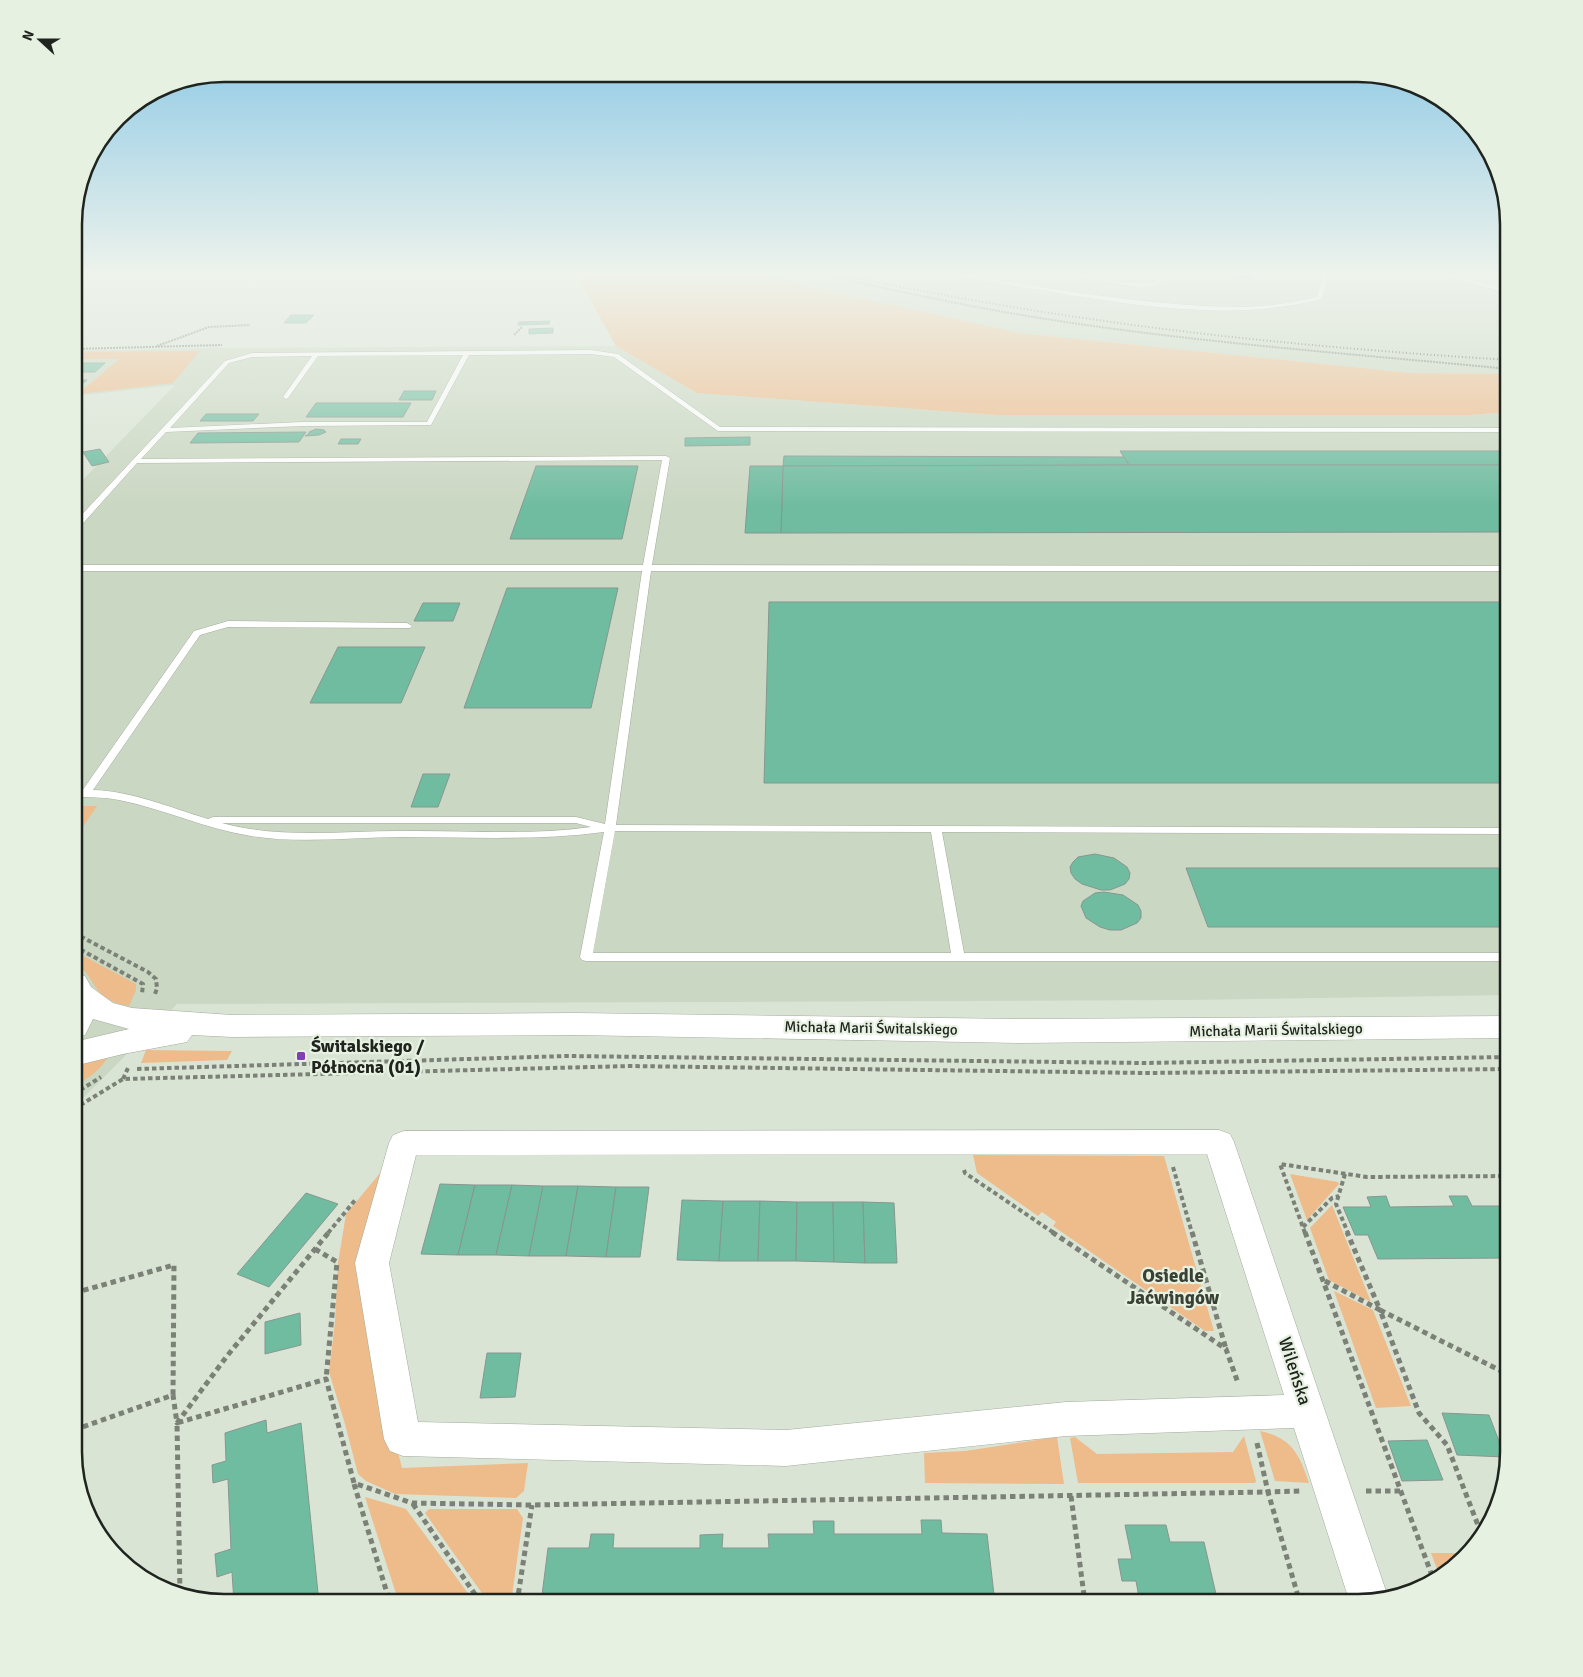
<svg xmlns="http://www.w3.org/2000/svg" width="1583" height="1677" font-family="Signika,sans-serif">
  <rect width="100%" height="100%" fill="#dae4d5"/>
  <g fill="#cad7c2">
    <polygon points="763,273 1509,273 1509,374 1411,373 1019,333 812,287"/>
    <polygon points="616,346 697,393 997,415 1469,415 1509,412 1509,995 1187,1000 177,1004 74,1107 74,489 175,385 74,396 74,351 211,348"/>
  </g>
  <g fill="#eebb8b">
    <polygon points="575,273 763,273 812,287 1019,333 1411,373 1509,374 1509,412 1469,415 997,415 697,393 616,346"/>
    <polygon points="200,351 173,383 78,394 119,359 74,359 74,352"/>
    <polygon points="74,806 97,806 74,840"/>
    <path d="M74,951L136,984V990L129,1006C90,999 100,981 74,961Z"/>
    <polygon points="146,1050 232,1051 227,1060 141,1063"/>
    <path d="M110,1053C102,1070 88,1078 74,1087V1062Z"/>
    <polygon points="973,1155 1164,1156 1214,1331 1205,1331 1053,1226 1056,1222 1042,1212 1038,1216 977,1173"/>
    <polygon points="391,1160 380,1229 387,1409 402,1468 528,1463 524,1491 516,1498 395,1494 366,1481 358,1474 345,1424 329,1372 335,1322 338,1263 346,1214"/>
    <polygon points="1290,1174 1338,1182 1339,1184 1307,1220"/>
    <polygon points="1332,1205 1371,1302 1329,1280 1310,1228"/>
    <polygon points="1334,1291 1373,1310 1411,1406 1376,1408"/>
    <path d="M1260,1431C1292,1438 1299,1454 1309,1483L1275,1481Z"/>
    <polygon points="1244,1436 1256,1481 1255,1483 1078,1483 1070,1438 1075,1437 1097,1454 1233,1452"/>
    <polygon points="1057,1437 1064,1484 925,1483 924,1453 965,1451"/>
    <polygon points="365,1497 406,1509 475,1603 399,1603"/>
    <polygon points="429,1509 517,1509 523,1518 511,1603 489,1603 425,1513"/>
    <polygon points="1431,1553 1468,1553 1458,1566 1440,1577"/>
  </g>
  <g fill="#6fbca0" stroke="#869790">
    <polygon points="1234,273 1250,273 1252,279 1234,278"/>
    <polygon points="291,315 314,315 306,323 284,323"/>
    <polygon points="550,321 549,324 518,325 519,322"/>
    <polygon points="553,328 553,333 529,334 529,329"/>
    <polygon points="74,363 105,363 95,372 74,372"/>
    <polygon points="74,380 87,380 74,390"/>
    <polygon points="404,391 436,391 432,400 399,400"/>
    <polygon points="316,403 411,403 403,417 306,417"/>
    <polygon points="206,414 259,414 253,421 200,421"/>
    <polygon points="316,429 324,430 326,432 319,435 305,436 309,434 309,432"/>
    <polygon points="306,432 299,442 190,443 198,433"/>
    <polygon points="750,437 750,445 685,446 685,438"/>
    <polygon points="341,439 361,439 358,444 338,444"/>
    <polygon points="100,449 109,462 92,466 83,452"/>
    <polygon points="1120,451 1509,451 1509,465 1129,465"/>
    <polygon points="784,456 1124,457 1129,465 783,466"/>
    <polygon points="1129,465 1509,465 1509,532 781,533 783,466"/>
    <polygon points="536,466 638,466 622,539 510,539"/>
    <polygon points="750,466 783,466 781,533 745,533"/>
    <polygon points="507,588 618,588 591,708 464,708"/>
    <polygon points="769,602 1509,602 1509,783 764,783"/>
    <polygon points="423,603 460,603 453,621 414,621"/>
    <polygon points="338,647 425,647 401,703 310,703"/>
    <polygon points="423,774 450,774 438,807 411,807"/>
    <polygon points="1095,854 1114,858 1127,867 1130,873 1129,879 1125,884 1110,890 1101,890 1082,884 1075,879 1071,873 1070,867 1073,862 1078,857"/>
    <polygon points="1186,868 1509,868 1509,927 1208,927"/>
    <polygon points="1104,892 1123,895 1138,905 1141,911 1141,918 1137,923 1121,930 1110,930 1100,927 1086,918 1081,906 1083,901 1095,893"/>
    <polygon points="440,1184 475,1185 458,1255 421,1254"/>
    <polygon points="475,1185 512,1185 496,1255 458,1255"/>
    <polygon points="512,1185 543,1186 529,1256 496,1255"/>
    <polygon points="543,1186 578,1186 566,1256 529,1256"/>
    <polygon points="578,1186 616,1187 606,1257 566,1256"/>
    <polygon points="616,1187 649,1187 640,1257 606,1257"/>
    <polygon points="306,1193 338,1204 269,1287 237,1274"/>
    <polygon points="1386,1196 1390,1207 1454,1206 1449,1196 1467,1196 1472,1206 1507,1206 1509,1210 1509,1258 1378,1259 1368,1235 1355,1235 1343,1207 1371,1207 1367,1197"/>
    <polygon points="682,1200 723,1201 719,1261 677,1260"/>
    <polygon points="723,1201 760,1201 758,1261 719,1261"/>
    <polygon points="760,1201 797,1202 796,1261 758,1261"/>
    <polygon points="797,1202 833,1202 834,1262 796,1261"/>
    <polygon points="833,1202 863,1202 865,1263 834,1262"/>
    <polygon points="863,1202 894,1203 897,1263 865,1263"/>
    <polygon points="300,1313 301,1345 265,1354 265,1322"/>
    <polygon points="487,1353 521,1353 515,1397 480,1398"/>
    <polygon points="1442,1413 1489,1415 1505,1457 1457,1455"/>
    <polygon points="266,1420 267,1433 301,1423 319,1603 234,1603 232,1572 217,1577 215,1554 231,1549 228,1479 213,1483 212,1465 226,1461 225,1433"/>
    <polygon points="1427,1440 1443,1480 1402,1481 1388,1441"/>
    <polygon points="921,1520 941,1520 942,1533 987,1534 995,1603 541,1603 548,1548 589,1548 591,1534 614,1534 613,1548 700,1548 700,1535 723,1534 722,1548 769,1548 768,1534 814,1534 813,1521 834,1521 834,1534 922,1534"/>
    <polygon points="1125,1525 1166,1525 1170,1542 1204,1542 1218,1603 1140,1603 1136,1581 1122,1581 1118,1559 1132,1559"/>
  </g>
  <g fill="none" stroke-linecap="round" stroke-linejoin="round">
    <g stroke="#a2ab9c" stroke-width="1">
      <g id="lane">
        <path d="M948,273H960C1018,284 1076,293 1134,300C1196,306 1256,313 1317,297L1321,282L1320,273H1326L1327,282L1321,299C1230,323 1125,304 1034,289C1015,286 996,283 977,280C968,278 956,277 948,273Z"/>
        <path d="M1056,273C1089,273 1123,288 1156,282L1155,273H1161L1162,283L1142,288Z"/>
        <polygon points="1429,273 1439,273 1509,289 1509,293"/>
        <path d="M591,350L618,354L720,427L1509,428V432L718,431L614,357L591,354L469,355L431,425L302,426L166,432L141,459L666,456L670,458L652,565L1509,566V571H651L616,825L1509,828V834L942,832L964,953H1509V961H586L582,960L580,957L604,832C537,841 470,837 403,837C352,837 301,844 251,836C206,829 164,809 119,800C104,797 89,797 74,797V791H82L194,631L228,621L407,623L412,626L410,628L228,627L200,635L93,790C132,791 171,808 208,819L213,817H576L605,824L642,571H74V565H643L662,460L137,463L77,530H74V523L225,361L252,353ZM463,355L427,422H302L170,428L229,363L252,357L312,356L283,397L286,399L288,398L318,356ZM222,823H576L591,827C528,836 464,830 400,831C341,831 280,839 222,823ZM615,831L931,832L951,953H593Z"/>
      </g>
    </g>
    <g stroke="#a2ab9c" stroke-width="1">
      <path id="street" d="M1219,1130L1230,1134L1234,1142L1388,1597L1350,1603L1294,1428L1066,1436L786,1466L403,1456L390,1451L384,1439L355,1263L389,1143L393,1135L404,1131ZM1207,1154L1284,1395L1066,1402L786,1430L418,1422L389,1263L416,1155Z"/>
    </g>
    <g stroke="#a2ab9c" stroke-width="1">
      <polygon id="secondary" points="74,973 85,976 91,987 113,1003 132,1008 232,1015 575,1013 1020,1019 1509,1016 1509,1038 1020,1043 575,1035 232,1037 192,1035 187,1042 123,1054 74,1066 74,1042 129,1029 93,1019 85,1035 74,1038"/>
    </g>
    <g stroke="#7b8177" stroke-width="2" stroke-dasharray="2 1" stroke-linecap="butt">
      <path d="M816,273C892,290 969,307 1046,319C1199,343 1355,354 1509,369"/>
      <polyline points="514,335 522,327"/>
      <polyline points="157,346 209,327 250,325"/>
      <polyline points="74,349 222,345"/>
    </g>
    <g stroke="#7b8177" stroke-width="4" stroke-dasharray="4.5 3" stroke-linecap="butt">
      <polyline points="74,933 148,972 156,979 157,988 155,994"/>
      <polyline points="74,946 143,984 142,994"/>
      <polyline points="137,1069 567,1056 1143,1063 1509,1057"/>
      <polyline points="123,1079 128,1068"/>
      <polyline points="74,1094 101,1077"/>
      <polyline points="74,1109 123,1079 630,1066 1146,1073 1509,1069"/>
      <polyline points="1173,1167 1192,1233"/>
      <polyline points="964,1170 965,1173 1054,1233"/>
      <polyline points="1345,1174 1336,1204 1348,1233"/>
      <polyline points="1303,1227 1332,1198 1339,1196"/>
      <polyline points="328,1233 356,1199"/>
      <polyline points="1305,1233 1280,1164 1367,1177 1509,1176"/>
    </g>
    <g stroke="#7b8177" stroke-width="5" stroke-dasharray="5.5 4" stroke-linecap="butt">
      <polyline points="1052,1232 1226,1349 1238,1383"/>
      <polyline points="1192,1232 1226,1349"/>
      <polyline points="1305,1232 1434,1581"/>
      <polyline points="315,1249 337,1262 326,1379"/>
      <polyline points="1325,1281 1380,1310 1347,1232"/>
      <polyline points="74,1293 174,1265 173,1395"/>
      <polyline points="74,1430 173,1395 177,1423 227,1356 329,1232"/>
      <polyline points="1257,1443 1268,1492 1300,1491"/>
      <polyline points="354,1484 390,1603"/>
      <polyline points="1366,1491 1402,1491"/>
      <polyline points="1071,1496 1085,1603"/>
      <polyline points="413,1504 481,1603"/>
      <polyline points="1481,1533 1447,1445 1419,1413 1380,1310 1509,1375"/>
      <polyline points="180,1593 177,1423 326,1379 354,1483 412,1503 532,1505 1268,1492 1300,1603"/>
      <polyline points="517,1603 532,1505"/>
    </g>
    <use href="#lane" fill="#fff" fill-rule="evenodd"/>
    <use href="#street" fill="#fff" fill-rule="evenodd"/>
    <use href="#secondary" fill="#fff" fill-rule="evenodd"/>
    <path stroke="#4a4f47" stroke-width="2" stroke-dasharray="1 2.5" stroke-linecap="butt" d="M831,273C915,290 999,306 1084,318C1225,339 1367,351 1509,360"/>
  </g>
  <linearGradient id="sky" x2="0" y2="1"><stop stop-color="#7dc2e4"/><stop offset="0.54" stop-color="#eef3ec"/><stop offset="1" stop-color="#eef3ec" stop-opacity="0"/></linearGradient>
  <rect width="1583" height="508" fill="url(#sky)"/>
  <rect fill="#813fb4" stroke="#e7f1e2" stroke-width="2" x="296" y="1051" width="10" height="10" rx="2.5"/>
  <g text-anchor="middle" stroke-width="4.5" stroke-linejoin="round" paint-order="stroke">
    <g font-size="15" fill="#20241e" stroke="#e7f1e2">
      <text transform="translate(871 1028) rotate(1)" y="5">Michała Marii Świtalskiego</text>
      <text transform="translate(1276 1030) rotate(-1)" y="5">Michała Marii Świtalskiego</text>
    </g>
    <g font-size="18" font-weight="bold" fill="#20241e" stroke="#e7f1e2" text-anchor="start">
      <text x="311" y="1052">Świtalskiego /<tspan x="311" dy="21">Północna (01)</tspan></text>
    </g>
    <g font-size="18" fill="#20241e" stroke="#e7f1e2">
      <text transform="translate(1295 1371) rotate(72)" y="6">Wileńska</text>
    </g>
    <g font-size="19" font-weight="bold" fill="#394135" stroke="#e7f1e2">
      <text x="1173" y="1282">Osiedle<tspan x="1173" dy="22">Jaćwingów</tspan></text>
    </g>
  </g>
  <path d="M0 0H1583V1677H0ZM224 82H1358A142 142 0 0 1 1500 224V1452A142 142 0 0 1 1358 1594H224A142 142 0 0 1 82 1452V224A142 142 0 0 1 224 82Z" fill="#e7f1e2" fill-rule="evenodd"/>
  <path fill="none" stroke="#20241e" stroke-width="2.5" d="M224 82H1358A142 142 0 0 1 1500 224V1452A142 142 0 0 1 1358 1594H224A142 142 0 0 1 82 1452V224A142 142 0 0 1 224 82Z"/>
  <g transform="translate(40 40) rotate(291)" stroke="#e7f1e2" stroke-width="4" paint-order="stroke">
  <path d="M0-4L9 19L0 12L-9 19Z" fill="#20241e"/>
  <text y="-8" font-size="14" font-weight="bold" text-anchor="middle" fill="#20241e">N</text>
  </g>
</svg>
